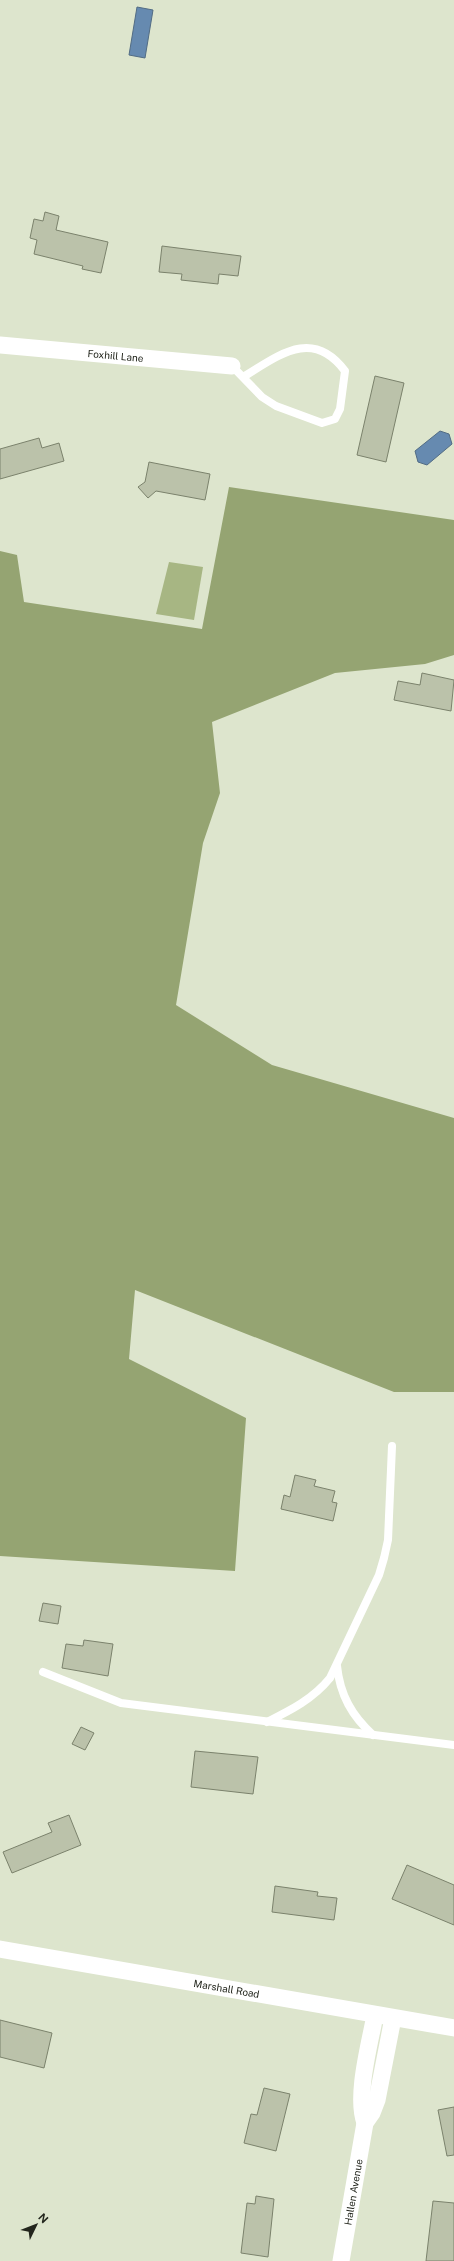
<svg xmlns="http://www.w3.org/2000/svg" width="454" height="2261" font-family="'Public Sans',sans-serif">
  <rect width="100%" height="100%" fill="#dde5cd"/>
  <polygon fill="#a7b683" points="169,562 203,567 194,620 156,614"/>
  <polygon fill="#95a472" points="229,487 454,520 454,655 425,664 335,673 212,722 220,793 203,843 176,1005 272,1065 454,1118 454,1392 394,1392 135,1290 129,1359 246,1418 235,1571 0,1556 0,551 17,555 24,602 202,629"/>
  <g fill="#668ab0" stroke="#526c84">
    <polygon points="137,7 153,10 145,58 129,55"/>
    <polygon points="440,431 449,434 452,444 427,465 418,462 415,451"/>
  </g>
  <g fill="#bbc2aa" stroke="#7b826c">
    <polygon points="45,212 59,216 56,230 108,242 101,273 82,269 83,266 34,254 37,240 30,238 34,219 43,221"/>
    <polygon points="162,246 241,256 238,276 219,274 218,284 181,280 182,274 159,272"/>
    <polygon points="375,376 404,383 386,462 357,455"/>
    <polygon points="39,438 42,448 59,443 64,461 0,479 0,449"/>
    <polygon points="149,462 210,474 205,500 156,491 148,498 138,487 145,482"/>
    <polygon points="422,673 454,680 451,711 394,700 398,681 420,685"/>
    <polygon points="295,1475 316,1480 314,1486 335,1491 332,1502 337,1503 333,1521 281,1509 284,1495 290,1497"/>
    <polygon points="43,1603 61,1606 58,1624 39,1621"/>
    <polygon points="84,1640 113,1644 108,1676 62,1668 66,1644 83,1646"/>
    <polygon points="81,1727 94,1733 85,1750 72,1744"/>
    <polygon points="195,1751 258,1757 253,1794 191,1787"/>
    <polygon points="69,1815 81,1845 12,1873 3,1852 52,1832 48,1823"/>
    <polygon points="407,1865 454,1885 454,1925 392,1899"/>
    <polygon points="275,1886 318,1892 317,1896 337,1898 334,1920 272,1912"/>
    <polygon points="0,2020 52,2033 44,2068 0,2057"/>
    <polygon points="264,2088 290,2094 276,2151 244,2143 251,2114 257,2115"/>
    <polygon points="454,2107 454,2155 447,2156 438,2110"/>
    <polygon points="256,2196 274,2199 268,2257 241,2253 247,2203 255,2204"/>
    <polygon points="433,2201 454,2203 454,2261 426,2261"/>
  </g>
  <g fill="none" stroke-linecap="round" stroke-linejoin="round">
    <g stroke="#fff" stroke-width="8">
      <path d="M232,366L262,397L276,406L322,423L335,419L340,409L345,371C312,327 278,356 243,377"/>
      <path d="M337,1666C340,1695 352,1716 373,1735"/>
      <polyline points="43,1672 121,1703 454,1745"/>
      <path d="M267,1722C291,1710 313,1699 330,1678L379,1575L384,1558L388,1540L392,1446"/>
    </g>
    <g stroke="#fff" stroke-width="17">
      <path id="s1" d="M0,345L232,366"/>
      <path id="s2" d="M0,1949L454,2028"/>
      <path d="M365,2123C355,2096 370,2043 375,2015"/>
      <path id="s3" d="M341,2261L365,2123L372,2113L377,2100L393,2018"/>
    </g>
  </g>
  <g text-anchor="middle" stroke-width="4" stroke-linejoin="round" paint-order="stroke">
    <g font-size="10" fill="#23261d" stroke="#dde5cd">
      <text dy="4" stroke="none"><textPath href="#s1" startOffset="116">Foxhill Lane</textPath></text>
      <text dy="4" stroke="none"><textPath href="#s2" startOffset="230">Marshall Road</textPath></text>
      <text dy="4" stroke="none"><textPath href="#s3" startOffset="70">Hallen Avenue</textPath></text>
    </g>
  </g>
  <g transform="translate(36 2225) rotate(47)" stroke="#dde5cd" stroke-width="3" paint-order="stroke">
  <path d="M0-3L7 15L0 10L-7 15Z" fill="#23261d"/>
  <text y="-6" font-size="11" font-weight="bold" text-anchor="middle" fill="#23261d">N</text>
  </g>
</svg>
